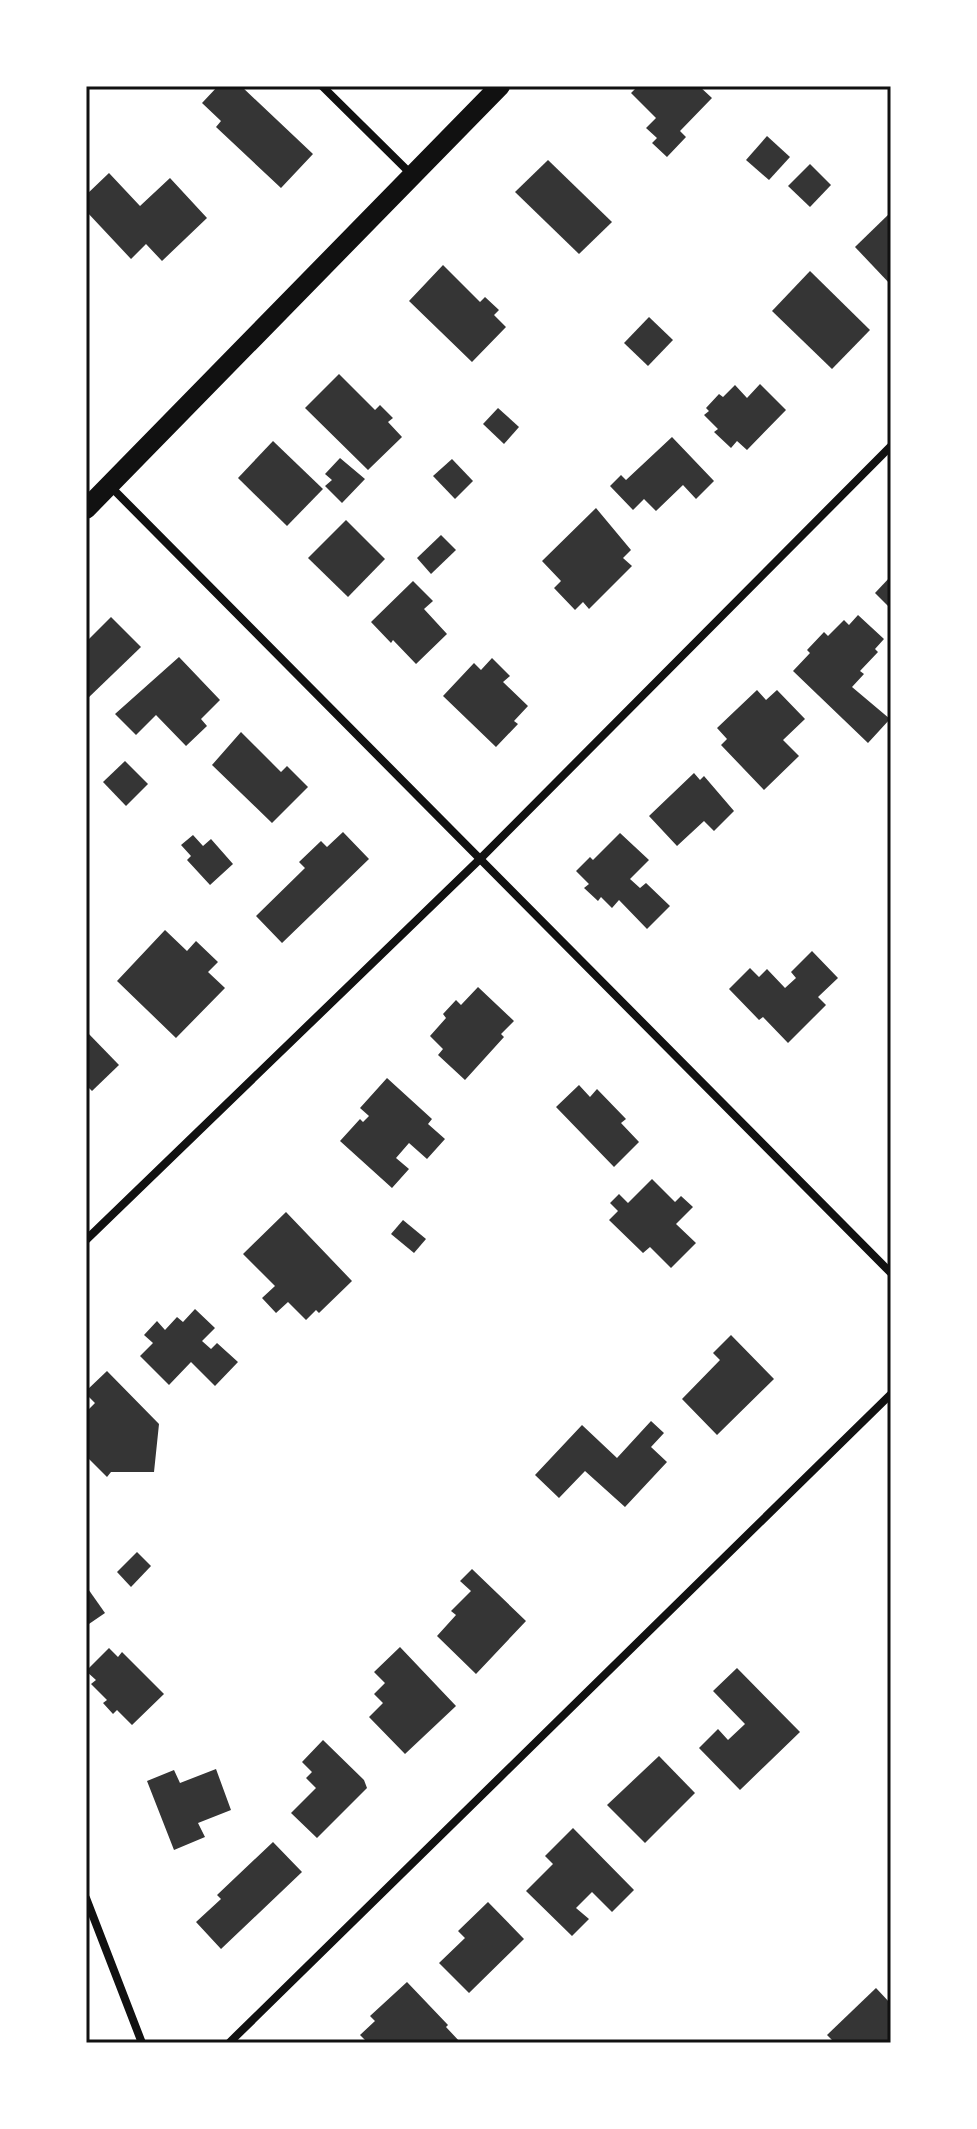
<svg xmlns="http://www.w3.org/2000/svg" width="977" height="2129" font-family="'Playfair Display',serif">
  <rect width="100%" height="100%" fill="#fff"/>
  <g fill="#353535">
    <polygon points="218,86 241,86 313,154 281,188 216,127 221,121 202,103"/>
    <polygon points="638,86 699,86 712,98 680,131 686,137 667,157 652,143 657,138 646,128 656,118 631,93"/>
    <polygon points="767,136 790,157 769,180 746,160"/>
    <polygon points="548,160 612,222 579,254 515,192"/>
    <polygon points="810,164 831,185 810,207 788,186"/>
    <polygon points="109,173 140,206 170,178 207,218 162,261 146,244 131,259 86,211 86,195"/>
    <polygon points="891,212 891,285 855,247"/>
    <polygon points="443,265 480,302 485,297 499,310 494,315 506,327 472,362 409,301"/>
    <polygon points="810,271 870,330 832,369 772,311"/>
    <polygon points="649,317 673,340 648,366 624,343"/>
    <polygon points="339,374 375,410 380,405 393,418 388,422 402,437 368,470 305,408"/>
    <polygon points="760,384 786,410 747,450 737,441 731,448 714,432 718,429 704,415 709,411 706,408 719,394 723,397 735,385 747,398"/>
    <polygon points="498,408 519,427 504,444 483,424"/>
    <polygon points="672,437 714,481 696,499 683,485 656,511 644,499 633,510 610,486 621,475 626,480"/>
    <polygon points="273,441 323,489 287,526 238,478"/>
    <polygon points="340,458 365,479 342,503 325,486 332,480 325,474"/>
    <polygon points="452,459 473,481 455,499 433,476"/>
    <polygon points="596,508 631,550 623,558 632,566 589,609 583,602 575,610 554,588 561,581 542,561"/>
    <polygon points="346,520 385,559 348,597 308,558"/>
    <polygon points="441,535 456,550 431,574 417,558"/>
    <polygon points="891,576 891,609 875,593"/>
    <polygon points="413,581 433,601 424,609 447,634 416,664 393,640 391,643 371,622"/>
    <polygon points="858,615 884,639 875,649 878,652 860,671 864,674 852,687 890,719 868,743 793,671 810,653 807,650 824,632 828,636 844,620 849,625"/>
    <polygon points="111,617 141,647 86,700 86,642"/>
    <polygon points="179,657 220,700 201,719 207,726 186,746 156,715 136,735 115,714"/>
    <polygon points="492,658 510,676 503,682 528,706 514,721 518,724 496,747 443,696 474,663 481,670"/>
    <polygon points="757,690 766,700 777,690 805,719 783,740 799,756 764,790 721,745 727,739 717,728"/>
    <polygon points="241,732 281,772 287,766 308,787 272,823 212,765"/>
    <polygon points="125,761 148,784 126,806 103,782"/>
    <polygon points="694,773 700,780 704,776 734,811 714,831 704,821 677,846 649,816"/>
    <polygon points="343,832 369,859 282,943 256,916 305,868 299,862 321,841 327,847"/>
    <polygon points="620,833 649,860 630,879 640,888 646,883 670,906 647,929 619,900 612,908 601,897 598,901 584,888 589,884 576,871 590,857 593,860"/>
    <polygon points="193,835 203,846 211,839 233,864 210,885 187,860 191,856 181,845"/>
    <polygon points="165,930 187,951 196,941 218,962 208,972 225,988 176,1038 117,981"/>
    <polygon points="812,951 838,978 818,997 826,1005 788,1043 763,1017 759,1020 729,989 750,968 759,977 767,969 785,988 796,978 791,972"/>
    <polygon points="478,987 514,1021 501,1034 504,1037 465,1080 438,1055 443,1049 430,1036 446,1018 443,1014 456,1000 461,1005"/>
    <polygon points="86,1031 119,1065 92,1091 86,1085"/>
    <polygon points="387,1078 432,1119 428,1124 445,1139 427,1159 409,1143 396,1158 409,1169 392,1188 340,1141 360,1119 363,1122 369,1116 360,1108"/>
    <polygon points="579,1085 590,1097 597,1089 626,1119 621,1123 639,1142 614,1167 556,1107"/>
    <polygon points="652,1179 675,1202 681,1196 693,1207 676,1224 696,1243 671,1268 650,1247 643,1253 609,1220 618,1211 610,1203 619,1194 628,1203"/>
    <polygon points="286,1212 352,1281 319,1313 316,1310 306,1320 288,1302 276,1313 262,1298 275,1286 243,1254"/>
    <polygon points="403,1220 426,1239 414,1253 391,1234"/>
    <polygon points="195,1309 215,1328 202,1341 211,1349 217,1343 238,1362 215,1386 191,1362 169,1385 140,1356 153,1343 144,1335 157,1321 165,1330 177,1317 183,1322"/>
    <polygon points="731,1335 774,1379 717,1435 682,1399 720,1360 713,1353"/>
    <polygon points="107,1371 159,1424 154,1472 111,1472 107,1477 86,1456 86,1412 95,1403 86,1394 86,1391"/>
    <polygon points="651,1421 664,1433 651,1447 667,1462 625,1507 585,1471 559,1498 535,1475 582,1425 617,1458"/>
    <polygon points="137,1552 151,1566 131,1587 117,1572"/>
    <polygon points="472,1569 526,1621 476,1674 437,1636 456,1615 451,1611 471,1591 460,1581"/>
    <polygon points="86,1586 105,1613 86,1626"/>
    <polygon points="400,1647 456,1706 405,1754 369,1717 383,1703 374,1694 385,1683 374,1672"/>
    <polygon points="109,1648 118,1657 122,1652 164,1694 132,1725 117,1710 113,1714 103,1703 107,1700 91,1684 96,1680 86,1671"/>
    <polygon points="737,1668 800,1732 740,1790 699,1748 718,1729 728,1740 745,1724 713,1691"/>
    <polygon points="323,1740 364,1780 367,1788 317,1838 291,1813 316,1788 306,1778 312,1772 302,1762"/>
    <polygon points="659,1756 695,1793 645,1843 607,1805"/>
    <polygon points="216,1769 231,1810 198,1823 205,1837 174,1850 147,1781 174,1770 180,1783"/>
    <polygon points="573,1828 634,1890 612,1912 592,1892 576,1908 589,1919 572,1936 526,1891 553,1864 545,1856"/>
    <polygon points="273,1842 302,1872 221,1949 196,1922 221,1899 217,1895"/>
    <polygon points="488,1902 524,1939 469,1993 439,1963 465,1938 458,1931"/>
    <polygon points="407,1982 448,2025 446,2027 461,2043 368,2043 360,2035 375,2021 370,2016"/>
    <polygon points="876,1988 891,2004 891,2043 835,2043 827,2035"/>
  </g>
  <g fill="none" stroke-linecap="round" stroke-linejoin="round">
    <g stroke="#111" stroke-width="8">
      <polyline points="322,86 412,175"/>
      <polyline points="111,487 891,1273"/>
      <polyline points="86,1240 480,859 891,446"/>
      <polyline points="86,1898 142,2043"/>
      <polyline points="229,2043 891,1394"/>
    </g>
    <polyline stroke="#111" stroke-width="20" points="86,509 500,86"/>
  </g>
  <rect width="977" height="2129" fill="none" stroke="#ffffff" stroke-width="176"/>
  <rect x="88" y="88" width="801" height="1953" fill="none" stroke="#111" stroke-width="3"/>
</svg>
